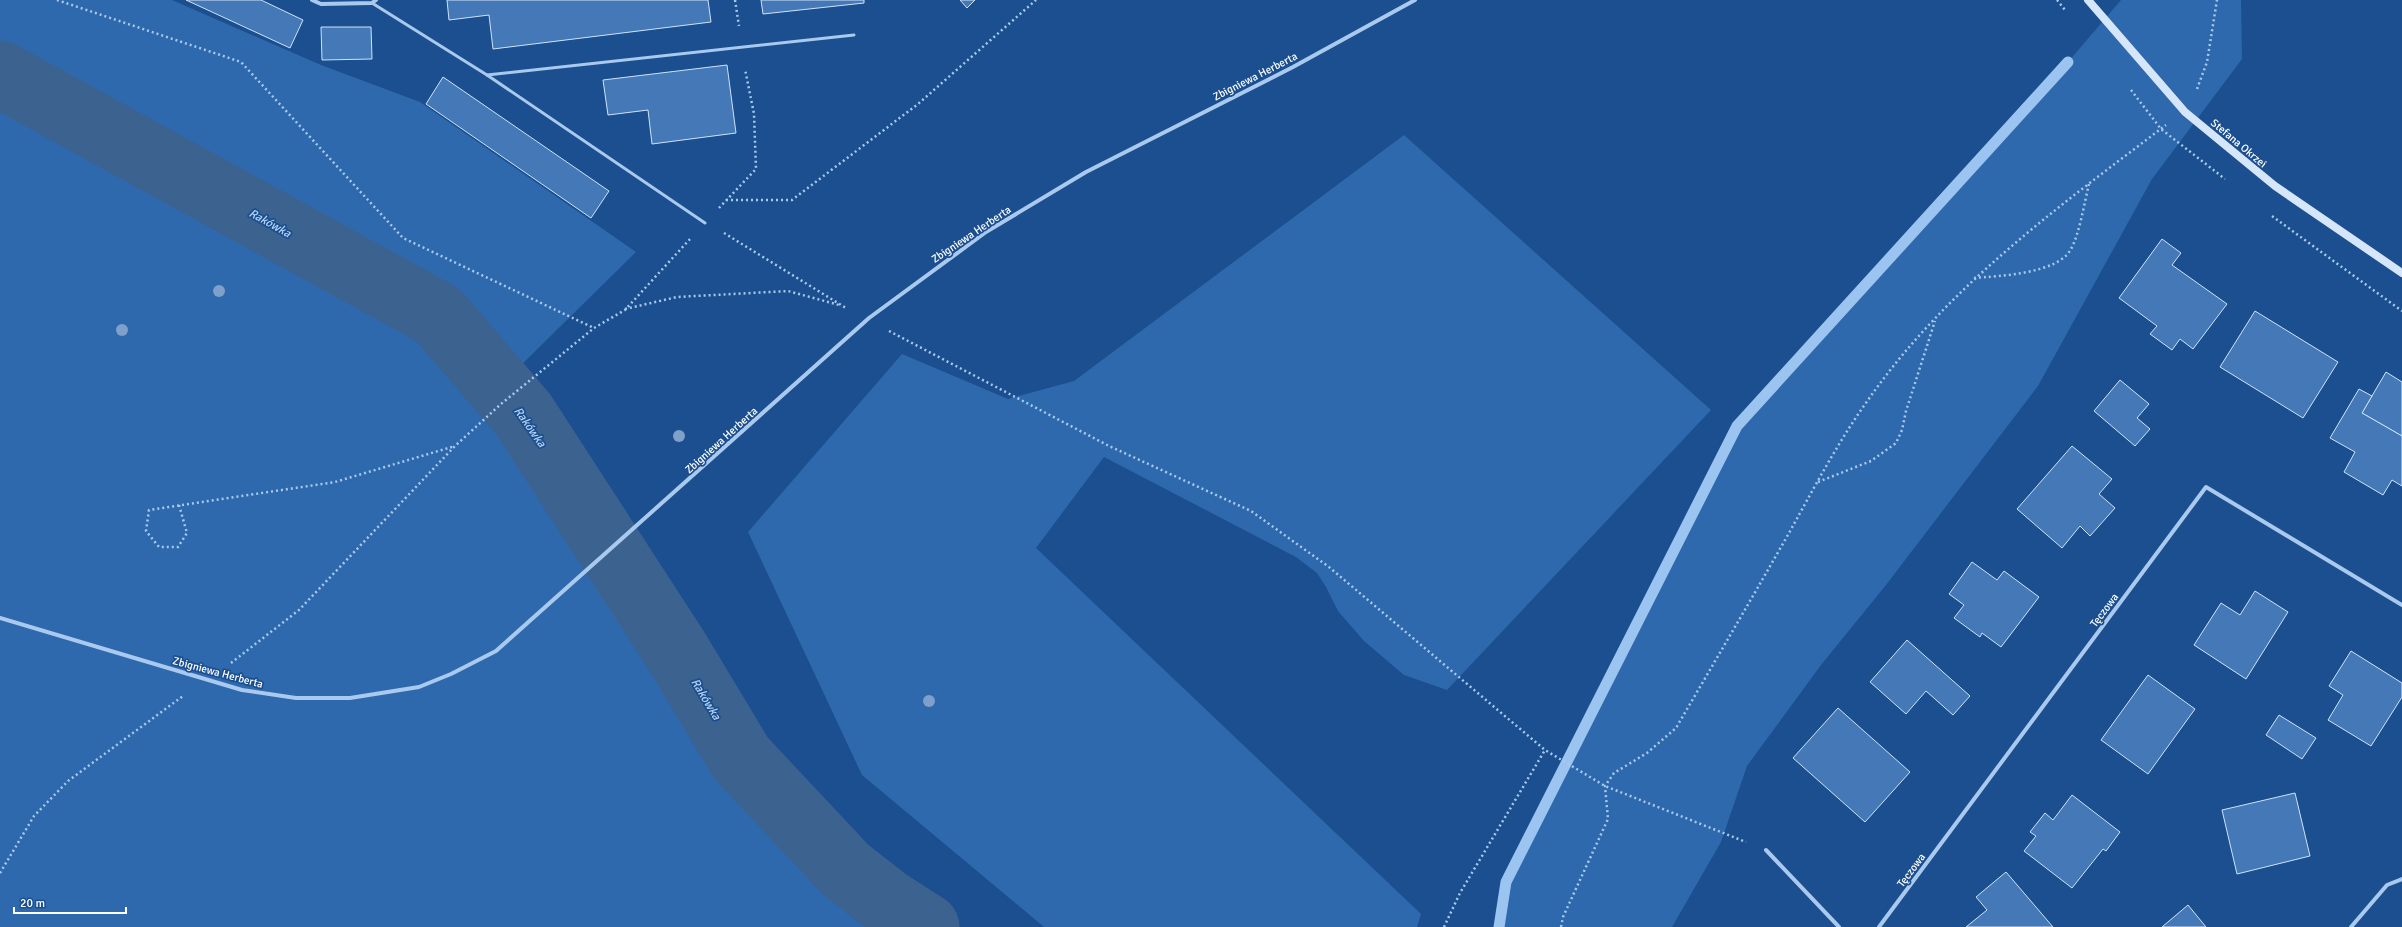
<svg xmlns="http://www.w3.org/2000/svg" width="2402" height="927" font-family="Signika,sans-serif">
  <rect width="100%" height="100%" fill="#1b4f8f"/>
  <g fill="#2e69ad">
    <polygon points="0,0 172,0 321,65 420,102 636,252 500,386 523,414 676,650 741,758 846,870 887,902 926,927 0,927"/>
    <polygon points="2121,0 2241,0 2242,59 2152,179 2038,386 1886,585 1821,665 1747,766 1721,842 1672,927 1499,927 1506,882 1737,426 2068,62"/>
    <polygon points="1404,135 1711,410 1447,690 1404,675 1364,641 1338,611 1326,587 1317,573 1296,557 1104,457 1036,548 1421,914 1417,927 1044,927 862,775 748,532 902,354 1008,399 1074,381"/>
  </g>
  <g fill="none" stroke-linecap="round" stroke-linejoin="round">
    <polyline stroke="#9cc4f0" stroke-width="11" points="1499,927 1506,882 1737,426 2068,62"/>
    <polyline stroke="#3c6290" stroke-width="67" points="0,74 438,315 523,414 676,650 741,758 846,870 887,902 926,927"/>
  </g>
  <g fill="#4478b7" stroke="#cfe3fa">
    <polygon points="186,0 261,0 303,20 290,48"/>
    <polygon points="447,0 708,0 711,22 493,49 489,15 449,20"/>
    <polygon points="761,0 864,0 864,3 763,14"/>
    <polygon points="960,0 975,0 967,8"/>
    <polygon points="321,27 371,27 372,59 322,60"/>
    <polygon points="727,65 736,133 652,144 648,110 608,115 603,80"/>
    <polygon points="443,77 609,191 591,218 426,104"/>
    <polygon points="2162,239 2181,253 2172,265 2227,304 2193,349 2180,339 2172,350 2150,334 2157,326 2119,298"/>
    <polygon points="2255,311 2338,362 2303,418 2220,367"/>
    <polygon points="2386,372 2402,382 2402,436 2362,413"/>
    <polygon points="2120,380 2149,404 2137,418 2150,429 2135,446 2094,411"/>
    <polygon points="2359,389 2372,396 2362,413 2402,436 2402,486 2392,480 2383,495 2344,472 2355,452 2330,438"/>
    <polygon points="2072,446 2112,479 2099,494 2115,508 2090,536 2080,526 2062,548 2017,509"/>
    <polygon points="1972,562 1997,580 2004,571 2039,597 2001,647 1982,633 1980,637 1954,618 1964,605 1949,594"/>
    <polygon points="2255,591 2288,612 2246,679 2194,645 2221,603 2240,615"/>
    <polygon points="1907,640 1970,696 1953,715 1926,691 1906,714 1870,682"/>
    <polygon points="2351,651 2402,683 2402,697 2371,746 2328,720 2343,695 2329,686"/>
    <polygon points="2148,675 2195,709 2148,774 2101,740"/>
    <polygon points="1838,708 1910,772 1865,822 1793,758"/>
    <polygon points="2279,715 2316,738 2302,759 2266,735"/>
    <polygon points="2295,793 2310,856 2237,874 2222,810"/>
    <polygon points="2072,795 2120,832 2106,851 2103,849 2072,888 2024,851 2036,836 2030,832 2045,813 2053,820"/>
    <polygon points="2006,872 2053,927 1966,927 1987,910 1976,897"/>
    <polygon points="2188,905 2206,927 2162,927"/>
  </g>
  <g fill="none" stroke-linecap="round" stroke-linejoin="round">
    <g stroke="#a9c9ee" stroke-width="2.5" stroke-dasharray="2 3" stroke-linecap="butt">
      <polyline points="57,0 241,62 403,238 594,328"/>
      <polyline points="735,0 739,26"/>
      <polyline points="2057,0 2065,10"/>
      <polyline points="2197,89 2207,62 2217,0"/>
      <polyline points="2131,90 2161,129 2225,179"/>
      <polyline points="726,200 792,200 918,104 1036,0"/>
      <polyline points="719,208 756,169 754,114 745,69"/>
      <polyline points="2272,216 2402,311"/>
      <polyline points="724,233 846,308"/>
      <path d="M1974,278C1998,276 2058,274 2071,249C2080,232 2084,204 2089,184"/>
      <polyline points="625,309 677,297 788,291 839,305"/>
      <polyline points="889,331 1109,446 1251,511 1329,567 1545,750 1605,786 1746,842"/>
      <polyline points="1818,482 1871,461 1896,443 1902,430 1906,411 1935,321"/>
      <polyline points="179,505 187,533 178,547 159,547 146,531 149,510 335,482 455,446"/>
      <polyline points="231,663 299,610 455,446 501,404 594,328 625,310 690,239"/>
      <polyline points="0,873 34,816 68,781 183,696"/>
      <polyline points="1444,927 1460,893 1545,750"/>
      <path d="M1561,927L1563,917L1608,819L1605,786L1614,773L1647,753L1676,728C1714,663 1752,598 1789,533C1814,488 1838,442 1868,400C1946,288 2058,207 2166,125"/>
    </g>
    <g stroke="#a9c9ee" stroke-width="3">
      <polyline points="372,3 487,75 705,223"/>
      <polyline points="487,75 854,35"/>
    </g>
    <g stroke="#a9c9ee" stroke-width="4">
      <polyline points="312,0 321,4 372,3 376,0"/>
      <polyline points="0,618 242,690 296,698 350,698 419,687 451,674 496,651 869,318 986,232 1086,172 1293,67 1415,0"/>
      <polyline points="1766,850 1839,927"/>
      <polyline points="1879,927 2206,487 2402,605"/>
      <polyline points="2351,927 2387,885 2402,879"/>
    </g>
    <polyline stroke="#d6e6fa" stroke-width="8" points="2088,0 2185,112 2275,186 2402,273"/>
  </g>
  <g fill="#7ea0ca">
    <circle cx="219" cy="291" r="6"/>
    <circle cx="122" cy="330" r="6"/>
    <circle cx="679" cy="436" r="6"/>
    <circle cx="929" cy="701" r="6"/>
  </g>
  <g text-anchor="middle" stroke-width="3.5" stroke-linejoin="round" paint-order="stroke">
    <g font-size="11" fill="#fff" stroke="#1b4f8f">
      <text transform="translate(1255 76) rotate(-27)" y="4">Zbigniewa Herberta</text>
      <text transform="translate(2239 143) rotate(40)" y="4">Stefana Okrzei</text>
      <text transform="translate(971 234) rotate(-34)" y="4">Zbigniewa Herberta</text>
      <text transform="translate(721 440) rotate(-42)" y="4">Zbigniewa Herberta</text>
      <text transform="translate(2104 610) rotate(-53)" y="4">Tęczowa</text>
      <text transform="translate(218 672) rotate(15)" y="4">Zbigniewa Herberta</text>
      <text transform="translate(1911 870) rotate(-53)" y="4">Tęczowa</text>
    </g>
    <g font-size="12" font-style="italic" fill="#b5d3f5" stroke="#1b4f8f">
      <text transform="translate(270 223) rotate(29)" y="4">Rakówka</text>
      <text transform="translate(530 427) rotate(55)" y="4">Rakówka</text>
      <text transform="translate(706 699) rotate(59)" y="4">Rakówka</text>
    </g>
  </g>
  <path d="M14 907v6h112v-6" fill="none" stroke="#ffffff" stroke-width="2"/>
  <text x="20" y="907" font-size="12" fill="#ffffff" stroke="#1b4f8f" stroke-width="3" paint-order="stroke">20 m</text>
</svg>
